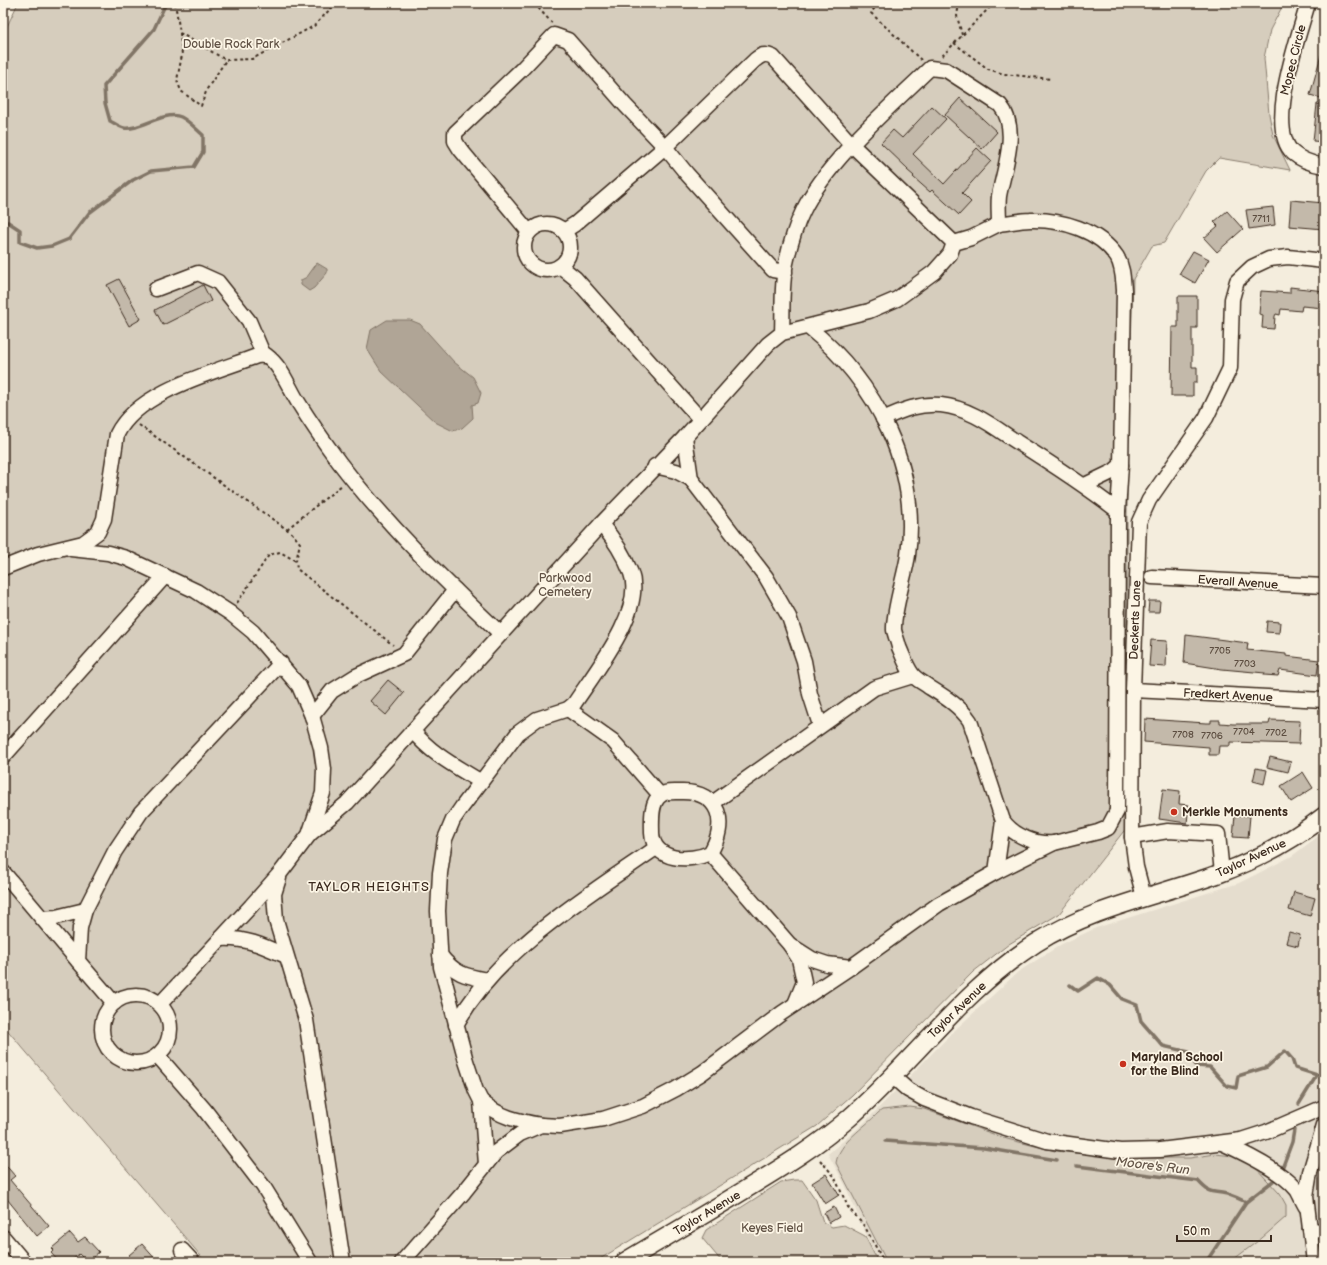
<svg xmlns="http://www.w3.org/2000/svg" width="1327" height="1265" font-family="'Balsamiq Sans',sans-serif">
  <rect width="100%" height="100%" fill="#f4eddd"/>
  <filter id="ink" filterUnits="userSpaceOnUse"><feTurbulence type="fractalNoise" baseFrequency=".025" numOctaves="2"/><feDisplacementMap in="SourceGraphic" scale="8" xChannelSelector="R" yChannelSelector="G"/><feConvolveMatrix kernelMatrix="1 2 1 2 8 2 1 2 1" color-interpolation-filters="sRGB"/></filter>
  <g filter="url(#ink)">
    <polygon fill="#e5ddce" points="1324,832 1324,1262 1230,1262 1262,1238 1215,1154 1190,1158 1128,1158 1055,1151 1007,1139 924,1109 878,1113 845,1144 837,1156 836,1163 887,1262 878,1262 845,1185 828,1154 863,1124 955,1030 1018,972 1062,944 1096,928 1239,883 1292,856"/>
    <g fill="#d6cdbd" stroke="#887c6e">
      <polygon points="18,3 1284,3 1270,30 1264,58 1269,114 1273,135 1290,170 1219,158 1206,171 1164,243 1152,246 1133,279 1127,484 1127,827 1059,914 1009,944 973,972 852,1095 817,1126 595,1262 206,1262 3,1025 3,35"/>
      <path d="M910,1107L924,1109L1007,1139L1055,1151L1128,1158H1190L1215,1154L1233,1156L1255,1167L1280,1194L1286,1205V1217L1262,1238L1230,1262H887L836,1163C839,1142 864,1128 878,1113L882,1110Z"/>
      <polygon points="794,1180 802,1180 816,1200 823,1222 832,1227 844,1225 865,1236 878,1262 722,1262 702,1238 706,1230 781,1182"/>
    </g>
    <g fill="#b0a596" stroke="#817466">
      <polygon points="317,263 327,269 327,273 314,288 309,291 301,285 301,280 307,277"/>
      <polygon points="387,320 410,320 420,324 454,362 473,377 481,393 478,403 472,405 473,418 462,428 453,431 435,422 381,371 367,349 371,330"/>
    </g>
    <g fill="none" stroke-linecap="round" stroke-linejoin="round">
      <g stroke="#817466" stroke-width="3.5">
        <path d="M3,222H8L20,230V242L37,248L52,246L69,239L89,213L133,180L151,171L194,167L203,152V135C196,129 189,121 181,117C164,110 140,131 124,128C119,127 114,123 110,121L105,103L104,86L154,29L166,3"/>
        <polyline points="1070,985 1078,991 1098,978 1110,985 1122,999 1137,1005 1141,1021 1163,1046 1189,1052 1196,1066 1210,1067 1227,1086 1236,1088 1238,1076 1267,1067 1285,1051 1292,1059 1295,1068 1317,1075"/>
        <polyline points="1299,1104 1317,1075 1324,1072"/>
        <polyline points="885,1141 984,1148 1057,1160"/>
        <path d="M1077,1166L1198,1181C1212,1196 1211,1190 1227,1194C1233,1196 1240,1199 1246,1202"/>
        <polyline points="1283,1166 1292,1142 1294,1130"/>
        <polyline points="1206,1262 1246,1202 1273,1181"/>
      </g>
    </g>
    <g fill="#c3b9aa" stroke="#3b2a1e">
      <polygon points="1321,55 1324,55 1324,99 1310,95"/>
      <polygon points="960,98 997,132 982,149 945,115"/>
      <polygon points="1317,104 1324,104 1324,142 1313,141"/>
      <polygon points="932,106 946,119 913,154 944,184 977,148 991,161 962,193 971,202 959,215 932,190 930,192 913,177 914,176 907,170 908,169 881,143 893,130 902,138"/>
      <polygon points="1291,200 1324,203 1324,229 1289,226"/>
      <polygon points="1273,207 1275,225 1249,229 1246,210"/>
      <polygon points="1227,211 1243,229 1217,252 1204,238 1218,226 1214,222"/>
      <polygon points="1193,251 1209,259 1195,283 1179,274"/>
      <polygon points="119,279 141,319 129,326 107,285"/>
      <polygon points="203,285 211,301 163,325 155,310"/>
      <polygon points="1290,287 1324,291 1324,308 1302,306 1301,311 1281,309 1280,315 1276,314 1275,316 1274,329 1262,328 1263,315 1259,314 1261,291 1290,293"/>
      <polygon points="1178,296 1197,296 1197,328 1192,328 1192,367 1197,367 1197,382 1193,382 1193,396 1171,396 1172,327 1178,327"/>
      <polygon points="1149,601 1160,601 1159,612 1148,612"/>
      <polygon points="1267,621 1280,622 1279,633 1266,632"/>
      <polygon points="1186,635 1248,643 1247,650 1286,654 1286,656 1319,660 1317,675 1280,670 1278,676 1264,675 1265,673 1222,669 1184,663"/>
      <polygon points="1151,640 1167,641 1166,667 1149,666"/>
      <polygon points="388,680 404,693 386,715 370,701"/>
      <polygon points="1145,719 1206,723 1211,723 1211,720 1220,720 1220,723 1233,724 1269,724 1270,720 1300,721 1299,744 1230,742 1230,746 1219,746 1218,755 1209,755 1209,747 1144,742"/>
      <polygon points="1270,757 1291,762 1288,772 1267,767"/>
      <polygon points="1256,768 1267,770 1264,784 1253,781"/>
      <polygon points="1303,772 1313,788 1291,802 1281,786"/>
      <polygon points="1163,789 1180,791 1179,804 1189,805 1187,823 1159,819"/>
      <polygon points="1235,815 1250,816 1248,838 1233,837"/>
      <polygon points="1294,892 1315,898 1310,916 1289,910"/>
      <polygon points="1289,932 1300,935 1298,946 1286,943"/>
      <polygon points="3,1162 15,1176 10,1180 49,1226 37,1236 3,1194"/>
      <polygon points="826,1174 839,1195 825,1204 812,1183"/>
      <polygon points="834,1207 839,1217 829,1223 824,1213"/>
      <polygon points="70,1233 78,1242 85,1237 99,1252 87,1262 79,1254 70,1262 59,1262 51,1253 54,1250 52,1248"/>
      <polygon points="142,1244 158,1262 135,1262 129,1255"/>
    </g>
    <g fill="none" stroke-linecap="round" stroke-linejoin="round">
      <g stroke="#3b2a1e" stroke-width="17">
        <g id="minor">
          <path d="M1308,3C1299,36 1265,127 1293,153C1302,161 1313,164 1324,166"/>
          <path d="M999,224C1009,223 1020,220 1030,220C1061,219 1099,230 1117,257C1123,267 1123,279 1124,290L1121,465L1114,471L1085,485"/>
          <circle cx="547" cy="247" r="23"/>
          <path d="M564,231L575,224L665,147L755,60C761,55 765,53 773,57L852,145L954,243"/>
          <polyline points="529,232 460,149 455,141 455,133 521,70 554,35 568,40 625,105 665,147 687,174 773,270 785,272"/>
          <polyline points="560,266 575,278 700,419"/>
          <polyline points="156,289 198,273 218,282 249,321 264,356"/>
          <path d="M883,419C902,410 920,403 941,405C970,408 994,427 1017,442C1052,464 1086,486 1118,511L1117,811L1108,828L1098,832L1054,843L996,872"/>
          <polyline points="685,437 691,479 766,577 789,617 804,661 810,694 820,725"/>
          <polyline points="655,466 676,471 691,479"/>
          <polyline points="1118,511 1121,465"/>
          <polyline points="71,549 108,553 126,558 196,591 230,613 253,632 299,686 312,716 321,748 324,769 323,793 309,835 281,872 251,906 160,1004"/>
          <path d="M3,568L38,554L83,543L98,532L104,519L117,434C138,391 215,372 257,356L266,355C282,367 288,386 298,402C311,423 325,443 339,462C387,525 444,580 501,634"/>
          <polyline points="1152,577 1324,586"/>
          <polyline points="1133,690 1324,700"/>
          <polyline points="568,709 613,741 660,795"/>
          <polyline points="312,716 332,691 356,676 404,654 455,590"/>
          <path d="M413,731C431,754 457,767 481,782"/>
          <polyline points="3,757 165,576"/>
          <polyline points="714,802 874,688 913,676"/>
          <path d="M1003,821C1014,836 1036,845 1054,843"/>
          <polyline points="310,834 347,803 601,524"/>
          <polyline points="1132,837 1168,831 1218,834 1222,873"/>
          <path d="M710,853C690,862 653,862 652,833C652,822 650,802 661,795C666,791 675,792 681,792C721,791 728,824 710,853L790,945L812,959L827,964L851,967L939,904L996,872L1003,821L970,721C960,706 945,697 929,687C924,683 916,680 912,674C906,666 903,656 899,647C898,642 895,635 894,630C893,611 905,576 908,555C920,467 876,382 808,327"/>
          <polyline points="3,872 78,961"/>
          <polyline points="279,878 274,894 276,920 306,1020 343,1262"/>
          <polyline points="1144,897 1136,867 1132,837 1133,690 1139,522 1149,500 1206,418 1230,368 1232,299 1237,281 1252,267 1269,259 1288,257 1324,261"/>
          <polyline points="85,910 80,928 78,961 114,1003"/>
          <polyline points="42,918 56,917 85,910 115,851 141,812 281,663"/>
          <path d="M220,939C245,937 264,946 286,956"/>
          <polyline points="790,945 799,959 804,982 795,1004"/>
          <path d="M440,955C455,974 465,976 487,980"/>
          <circle cx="136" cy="1029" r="34"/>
          <path d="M456,1025C496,951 588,895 656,848"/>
          <polyline points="158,1056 204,1109 263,1186 310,1262"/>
          <polyline points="892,1076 908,1090 924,1099 971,1117 1047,1141 1120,1151 1160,1150 1241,1140 1266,1132 1324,1107"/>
          <path d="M481,1101C499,1117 518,1121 541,1125"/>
          <path d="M1222,1143C1244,1153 1282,1171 1297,1190C1300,1195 1303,1202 1306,1207"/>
          <path d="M486,1164L481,1101L476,1091L466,1061L441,967L438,911L440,873L445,839L453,820L462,807L518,733L537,719L568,709L574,704C594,673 645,611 631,573C624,555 613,538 601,524L685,437L768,344L782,333C783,310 781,286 786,263C790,245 795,227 803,211C827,161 890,107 930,68L946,70L1000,105C1020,129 1004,168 999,196C998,205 999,215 999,224L971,238L954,243L950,254L934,272L897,299L869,311L782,333"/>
          <polyline points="1310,1229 1324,1232"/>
          <polyline points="3,1237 24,1262"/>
          <polyline points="182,1250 193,1262"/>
          <polyline points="402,1262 464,1192 496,1152 520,1134 541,1125 560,1126 603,1119 643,1106 676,1089 702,1073 782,1013 851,967"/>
          <polyline points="1314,1262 1306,1196 1310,1172 1324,1125"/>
        </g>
      </g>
      <g stroke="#3b2a1e" stroke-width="20">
        <path id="major" d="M624,1262C666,1237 709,1212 751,1186C784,1166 818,1145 848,1119C913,1062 963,990 1036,943C1093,907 1158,896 1221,873C1259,859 1293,840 1324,816"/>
      </g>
      <g stroke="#3b2a1e" stroke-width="2" stroke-dasharray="3 3" stroke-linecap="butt">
        <polyline points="175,3 180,33 226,60 252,59 314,26 336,3"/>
        <polyline points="535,3 540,10 552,23"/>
        <polyline points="878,3 871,13 921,60"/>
        <polyline points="959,3 957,16 962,35"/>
        <polyline points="180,33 182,55 177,80 181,91 201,106 207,89 226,60"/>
        <polyline points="954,43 988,69 1004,74 1051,79"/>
        <polyline points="942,56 994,3"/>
        <polyline points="139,425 292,533 300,543 296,561 297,569 393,645"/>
        <polyline points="287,529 342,485"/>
        <polyline points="237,603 269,555 280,552 296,561"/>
        <polyline points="820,1160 834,1176 848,1207 865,1227 884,1262"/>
      </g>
      <use href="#minor" stroke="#fcf5e5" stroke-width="14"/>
      <use href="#major" stroke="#fcf5e5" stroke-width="17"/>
    </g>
  </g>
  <g fill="#c8321e" stroke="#fcf5e5" stroke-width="1.5">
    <circle cx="1174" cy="812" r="4"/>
    <circle cx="1123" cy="1064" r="4"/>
  </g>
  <g text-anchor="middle" stroke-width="3.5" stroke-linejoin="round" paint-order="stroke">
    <g font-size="10" fill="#5d4e41">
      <text x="1261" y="222">7711</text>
      <text x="1220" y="654">7705</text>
      <text x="1245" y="667">7703</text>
      <text x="1244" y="735">7704</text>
      <text x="1276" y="736">7702</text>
      <text x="1183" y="738">7708</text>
      <text x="1212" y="739">7706</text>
    </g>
    <g font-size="12" fill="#625346" stroke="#fcf5e5">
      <text x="231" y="48">Double Rock Park</text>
      <text x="565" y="582">Parkwood<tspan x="565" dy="14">Cemetery</tspan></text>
      <text x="772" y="1232">Keyes Field</text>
    </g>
    <g font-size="12" fill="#3b2a1e" stroke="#fcf5e5">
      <text transform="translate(1293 60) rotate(-76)" y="4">Mopec Circle</text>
      <text transform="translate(1238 582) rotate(4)" y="4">Everall Avenue</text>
      <text transform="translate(1135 620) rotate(-88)" y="4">Deckerts Lane</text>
      <text transform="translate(1228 695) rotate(3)" y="4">Fredkert Avenue</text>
      <text transform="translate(1251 858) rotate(-25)" y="4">Taylor Avenue</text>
      <text transform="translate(957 1010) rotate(-44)" y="4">Taylor Avenue</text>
      <text transform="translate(707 1213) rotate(-31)" y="4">Taylor Avenue</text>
    </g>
    <g font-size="12" font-weight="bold" fill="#3b2a1e" stroke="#fcf5e5" text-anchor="start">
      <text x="1182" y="816">Merkle Monuments</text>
      <text x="1131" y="1061">Maryland School<tspan x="1131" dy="14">for the Blind</tspan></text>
    </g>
    <g font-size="13" letter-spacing="1" fill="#3b2a1e" stroke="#fcf5e5">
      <text x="369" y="891">TAYLOR HEIGHTS</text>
    </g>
    <g font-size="13" font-style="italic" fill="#645548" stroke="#fcf5e5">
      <text transform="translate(1153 1165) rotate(7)" y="5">Moore's Run</text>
    </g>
  </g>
  <rect width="1327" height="1265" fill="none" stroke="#fcf5e5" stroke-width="16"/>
  <rect x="8" y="8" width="1311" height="1249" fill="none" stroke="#3b2a1e" stroke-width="1.5" filter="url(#ink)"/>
  <path d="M1177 1235v6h94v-6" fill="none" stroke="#3b2a1e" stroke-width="2"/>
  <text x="1183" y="1235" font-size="12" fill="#3b2a1e" stroke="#fcf5e5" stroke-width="3" paint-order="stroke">50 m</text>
</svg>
